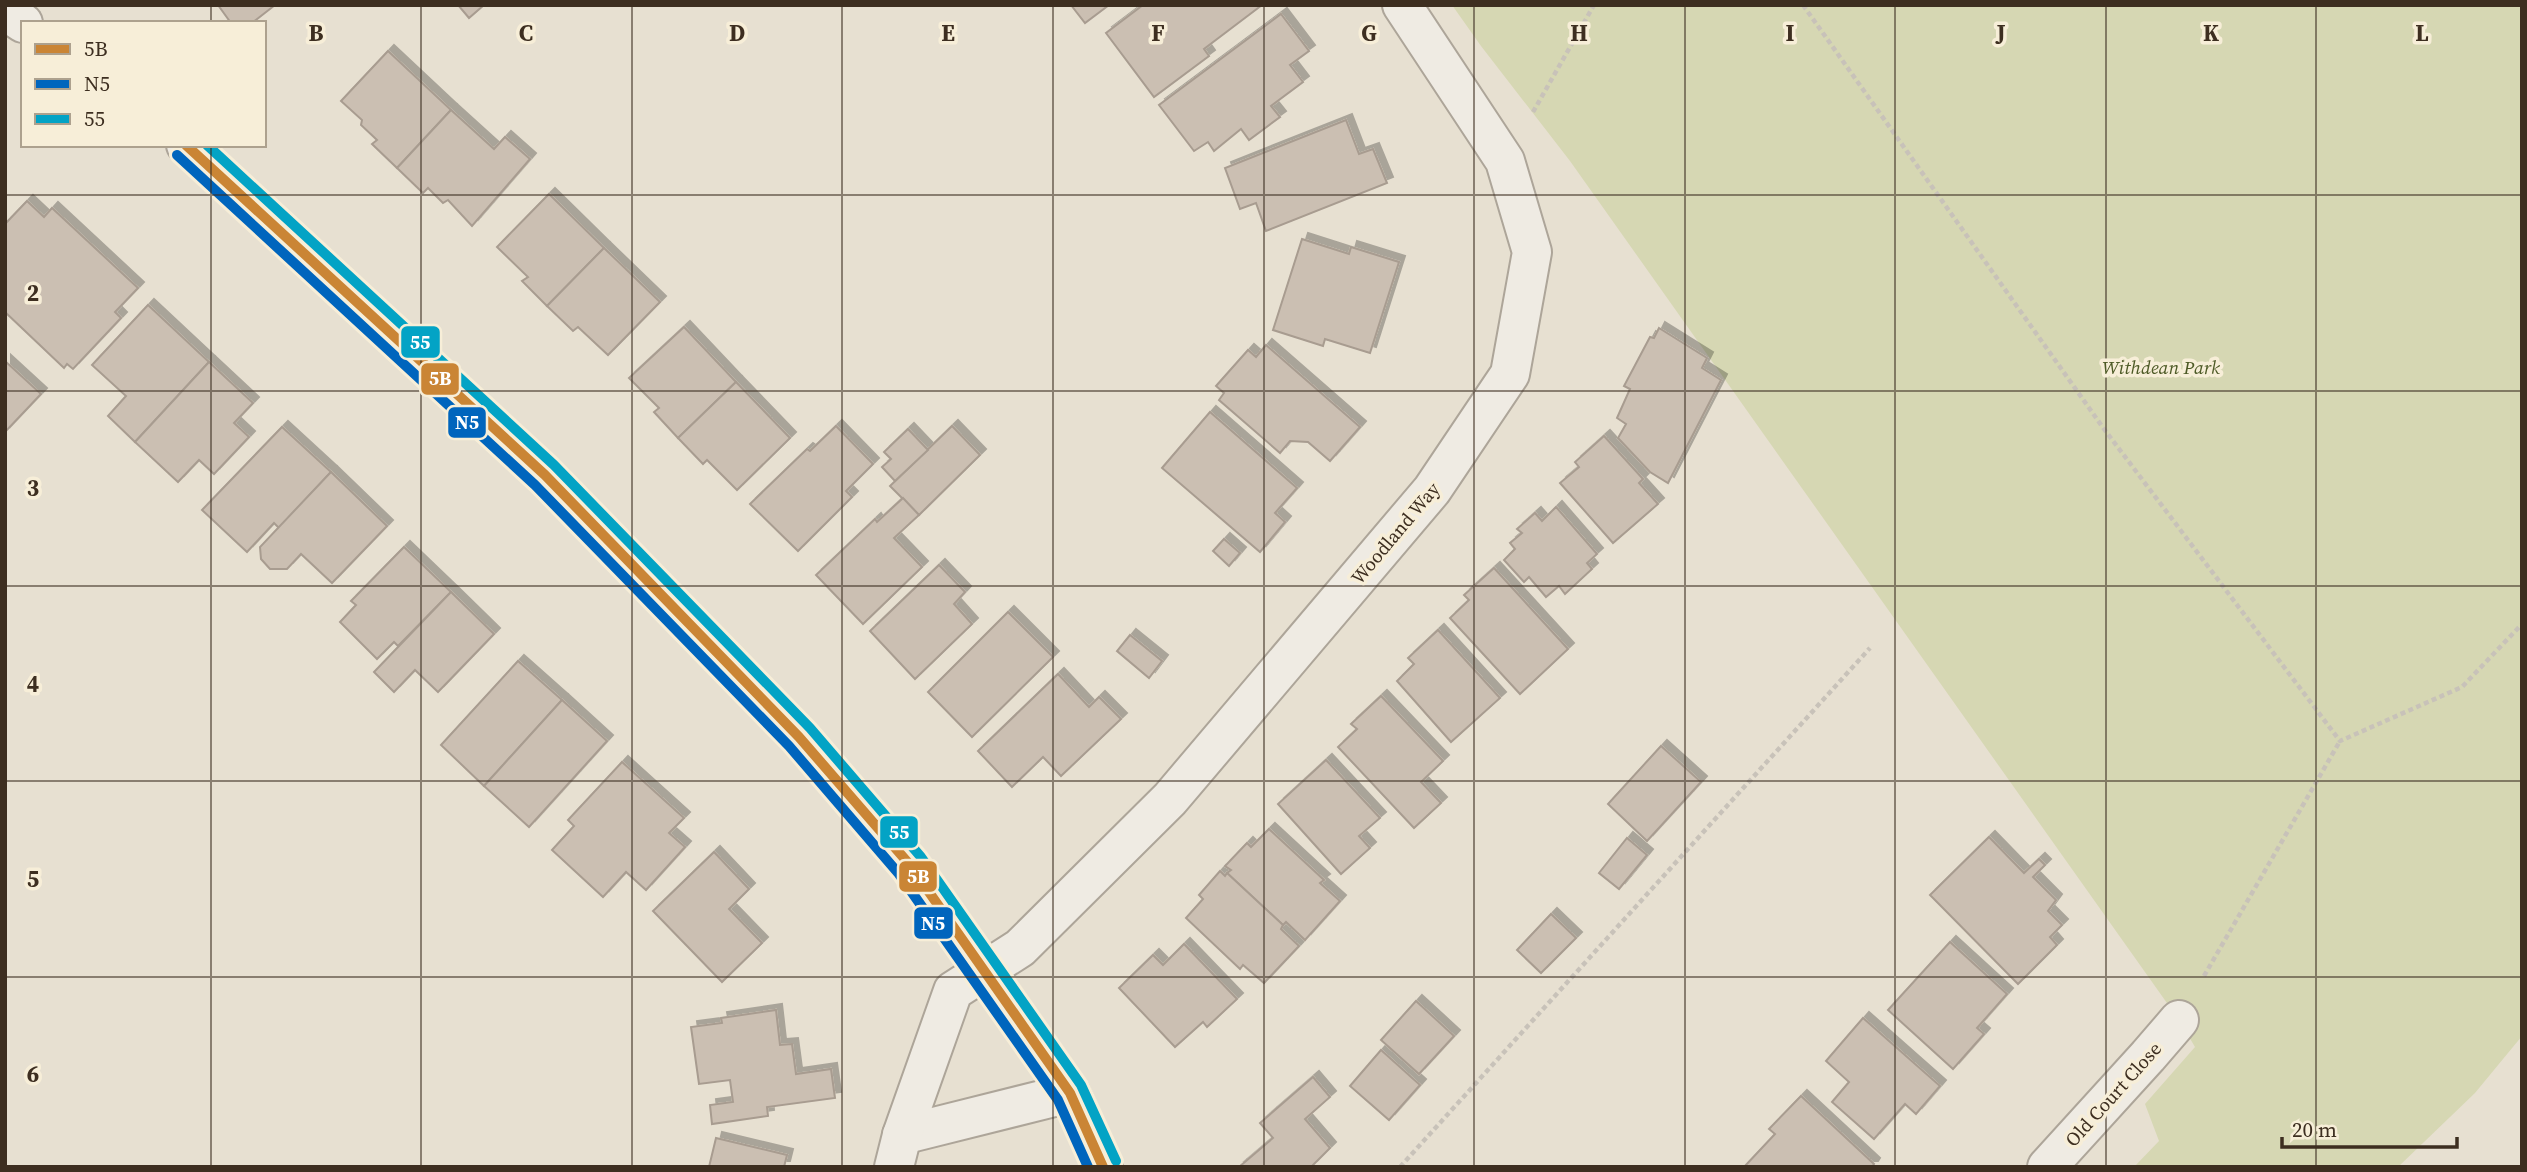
<svg xmlns="http://www.w3.org/2000/svg" width="2527" height="1172" font-family="'Source Serif 4',serif">
  <defs>
    <filter id="shadow"><feDropShadow dx="6" dy="-6" stdDeviation="0" flood-color="#0004"/></filter>
  </defs>
  <rect width="100%" height="100%" fill="#e7e0d1"/>
  <polygon fill="#d6d7b3" points="1452,5 2522,5 2522,1036 2475,1093 2398,1167 2134,1167 2159,1141 2145,1104 2195,1047 2179,1020 1570,161 1481,46"/>
  <g fill="#cbbfb2" stroke="#a89c90" stroke-width="2" filter="url(#shadow)">
    <polygon points="218,5 275,5 252,23 231,23"/>
    <polygon points="458,5 484,5 469,18"/>
    <polygon points="1071,5 1109,5 1085,23"/>
    <polygon points="1143,5 1262,5 1204,49 1209,56 1154,97 1106,33"/>
    <polygon points="1281,14 1309,51 1290,65 1303,82 1271,106 1280,117 1249,140 1241,129 1214,151 1208,142 1194,151 1159,105"/>
    <polygon points="388,51 451,110 397,168 372,144 377,140 361,125 362,120 341,101"/>
    <polygon points="451,110 494,149 505,137 530,159 472,226 448,200 443,203 428,188 423,193 397,168"/>
    <polygon points="1346,120 1359,154 1373,149 1387,183 1266,231 1256,203 1240,209 1225,168"/>
    <polygon points="549,194 604,248 547,306 522,281 528,277 497,247"/>
    <polygon points="27,201 44,217 52,208 138,288 115,312 121,318 73,369 67,364 64,368 5,312 5,224"/>
    <polygon points="1302,239 1349,254 1351,247 1399,262 1370,353 1325,339 1323,346 1273,330"/>
    <polygon points="604,248 660,302 608,355 578,327 573,331 547,306"/>
    <polygon points="148,305 209,362 135,442 108,416 126,396 92,365"/>
    <polygon points="684,327 736,382 678,438 654,412 659,408 629,378"/>
    <polygon points="1659,328 1707,358 1702,368 1721,380 1668,483 1650,472 1618,438 1626,424 1617,418 1630,389 1624,386 1650,337 1654,338"/>
    <polygon points="1266,345 1360,427 1330,461 1308,442 1290,441 1280,453 1219,400 1224,393 1216,386 1248,350 1256,357"/>
    <polygon points="5,361 41,394 5,432"/>
    <polygon points="209,362 253,403 234,423 249,437 214,474 199,460 178,482 135,442"/>
    <polygon points="736,382 790,438 737,490 707,460 703,464 678,438"/>
    <polygon points="1210,412 1297,488 1275,513 1285,522 1260,552 1162,468"/>
    <polygon points="836,426 873,464 846,491 852,497 798,551 750,504 807,449 810,451"/>
    <polygon points="952,426 980,455 919,515 890,486"/>
    <polygon points="282,427 331,472 279,528 274,523 247,552 202,510"/>
    <polygon points="908,429 928,450 895,481 882,467 891,459 884,452"/>
    <polygon points="1604,436 1643,479 1639,483 1658,504 1613,543 1560,483 1579,467 1575,462"/>
    <polygon points="331,472 387,526 332,583 301,554 287,569 270,569 261,559 260,547"/>
    <polygon points="903,498 919,515 894,538 922,567 863,624 816,575 875,519 877,522"/>
    <polygon points="1556,507 1597,554 1587,563 1592,569 1565,594 1559,586 1546,597 1529,577 1524,582 1504,560 1515,549 1510,543 1522,533 1517,529 1535,513 1542,521"/>
    <polygon points="1224,539 1240,553 1229,566 1213,551"/>
    <polygon points="404,547 451,592 398,646 394,642 377,659 340,622 356,605 351,601"/>
    <polygon points="939,565 965,592 954,604 972,624 915,679 870,631"/>
    <polygon points="1494,568 1568,649 1520,694 1450,618 1469,600 1464,595"/>
    <polygon points="451,592 494,634 438,692 415,670 394,692 374,672"/>
    <polygon points="1008,612 1053,657 972,737 928,692"/>
    <polygon points="1438,630 1500,698 1451,742 1397,681 1414,664 1408,658"/>
    <polygon points="1130,635 1162,661 1149,678 1117,651"/>
    <polygon points="518,661 562,700 484,786 441,745"/>
    <polygon points="1058,674 1089,707 1099,697 1121,719 1061,776 1043,757 1012,787 978,751"/>
    <polygon points="1381,696 1443,761 1421,782 1441,803 1414,828 1338,747 1357,729 1351,724"/>
    <polygon points="562,700 607,741 529,827 484,786"/>
    <polygon points="1661,746 1701,782 1647,841 1608,804"/>
    <polygon points="1326,760 1380,818 1359,836 1370,848 1341,874 1278,804"/>
    <polygon points="622,762 684,818 669,833 685,847 646,890 626,872 603,897 552,850 574,826 568,820"/>
    <polygon points="1269,829 1324,880 1320,883 1340,901 1305,940 1286,922 1283,925 1227,873 1231,870 1225,866 1247,843 1251,847"/>
    <polygon points="1989,837 2024,873 2039,859 2045,865 2033,877 2056,900 2048,911 2062,925 2050,937 2057,945 2018,984 1930,895"/>
    <polygon points="1627,838 1647,855 1619,889 1599,873"/>
    <polygon points="714,852 749,889 729,909 762,943 722,982 653,911"/>
    <polygon points="1220,871 1225,876 1227,873 1283,925 1281,929 1299,946 1264,983 1243,965 1240,969 1186,918 1203,899 1199,895"/>
    <polygon points="1551,914 1576,938 1541,973 1517,950"/>
    <polygon points="1950,942 2007,994 1977,1028 1984,1034 1953,1069 1888,1010"/>
    <polygon points="1184,944 1237,999 1207,1027 1203,1022 1175,1047 1119,988 1153,955 1163,965"/>
    <polygon points="1416,1001 1454,1036 1419,1074 1381,1040"/>
    <polygon points="776,1010 780,1045 792,1044 796,1074 831,1069 835,1098 767,1107 768,1116 712,1124 710,1105 733,1102 730,1080 699,1084 691,1027 722,1023 721,1018"/>
    <polygon points="1863,1018 1940,1086 1916,1114 1905,1104 1874,1139 1832,1102 1849,1082 1826,1061"/>
    <polygon points="1381,1050 1420,1085 1389,1120 1350,1086"/>
    <polygon points="1313,1077 1330,1097 1305,1119 1330,1148 1311,1167 1239,1167 1273,1138 1260,1123"/>
    <polygon points="1801,1096 1874,1164 1872,1167 1744,1167 1775,1134 1769,1129"/>
    <polygon points="716,1138 787,1155 784,1167 709,1167"/>
  </g>
  <g fill="none" stroke-linecap="round" stroke-linejoin="round">
    <g stroke="#ada599" stroke-width="42">
      <g id="minor">
        <polyline points="902,1135 1070,1093"/>
        <polyline points="894,1167 902,1135 953,991 1020,948 1170,799 1432,490 1510,374 1532,252 1505,161 1402,5"/>
        <polyline points="2047,1167 2148,1056 2179,1020"/>
      </g>
    </g>
    <g stroke="#ada599" stroke-width="42">
      <g id="tertiary">
        <polyline points="5,11 23,23"/>
        <polyline points="186,145 545,475 799,737 910,865 1070,1093 1103,1167"/>
      </g>
    </g>
    <g stroke="#c8c2b9" stroke-width="4.5" stroke-dasharray="5 3.5" stroke-linecap="butt">
      <polyline points="1803,5 2104,429 2340,741 2462,687 2522,624"/>
      <polyline points="1533,112 1594,5"/>
      <polyline points="2204,976 2340,741"/>
      <polyline points="1400,1167 1870,648"/>
    </g>
    <use href="#minor" stroke="#efebe3" stroke-width="38"/>
    <use href="#tertiary" stroke="#efebe3" stroke-width="38"/>
    <g stroke="#f7eed8" stroke-width="16">
      <polyline id="bus-1" points="186,145 545,475 799,737 910,865 1070,1093 1103,1167"/>
    </g>
    <g stroke="#f7eed8" stroke-width="16">
      <polyline id="bus-2" points="177,155 535,485 789,746 899,874 1058,1100 1088,1167"/>
    </g>
    <g stroke="#f7eed8" stroke-width="16">
      <polyline id="bus-3" points="207,145 554,465 810,728 921,857 1081,1085 1116,1161"/>
    </g>
    <use href="#bus-1" stroke="#ca8535" stroke-width="10"/>
    <use href="#bus-2" stroke="#0065bd" stroke-width="10"/>
    <use href="#bus-3" stroke="#03a3c5" stroke-width="10"/>
  </g>
  <path fill="none" stroke="#3d2e20" stroke-width="2" stroke-opacity="0.55" d="M211,5V23M421,5V1167M632,5V1167M842,5V1167M1053,5V1167M1264,5V1167M1474,5V1167M1685,5V1167M1895,5V1167M2106,5V1167M2316,5V1167M211,145V1167M5,195H2522M5,391H2522M5,586H2522M5,781H2522M5,977H2522"/>
  <g text-anchor="middle" stroke-width="7" stroke-linejoin="round" paint-order="stroke">
    <g font-size="19" font-style="italic" fill="#4d5a26" stroke="#f7eed8">
      <text x="2161" y="374">Withdean Park</text>
    </g>
    <g font-size="19" fill="#3d2e20" stroke="#f7eed8">
      <text transform="translate(1395 533) rotate(-50)" y="7">Woodland Way</text>
      <text transform="translate(2113 1094) rotate(-48)" y="7">Old Court Close</text>
    </g>
  </g>
  <g font-size="23" text-anchor="middle" font-weight="bold" fill="#3d2e20" stroke="#f7eed8" stroke-width="7" stroke-linejoin="round" paint-order="stroke">
    <text x="316" y="41">B</text>
    <text x="526" y="41">C</text>
    <text x="737" y="41">D</text>
    <text x="948" y="41">E</text>
    <text x="1158" y="41">F</text>
    <text x="1369" y="41">G</text>
    <text x="1579" y="41">H</text>
    <text x="1790" y="41">I</text>
    <text x="2001" y="41">J</text>
    <text x="2211" y="41">K</text>
    <text x="2422" y="41">L</text>
    <text x="33" y="301">2</text>
    <text x="33" y="496">3</text>
    <text x="33" y="692">4</text>
    <text x="33" y="887">5</text>
    <text x="33" y="1082">6</text>
  </g>
  <g stroke="#f7eed8" stroke-width="2.5">
    <rect x="400" y="325" width="41" height="34" rx="7" fill="#03a3c5"/>
    <rect x="420" y="362" width="40" height="34" rx="7" fill="#ca8535"/>
    <rect x="447" y="406" width="40" height="33" rx="7" fill="#0065bd"/>
    <rect x="879" y="815" width="40" height="34" rx="7" fill="#03a3c5"/>
    <rect x="898" y="860" width="40" height="33" rx="7" fill="#ca8535"/>
    <rect x="913" y="906" width="41" height="34" rx="7" fill="#0065bd"/>
  </g>
  <g font-size="19" text-anchor="middle" font-weight="bold" fill="#fff">
    <text x="420" y="349">55</text>
    <text x="440" y="385">5B</text>
    <text x="467" y="429">N5</text>
    <text x="899" y="839">55</text>
    <text x="918" y="883">5B</text>
    <text x="933" y="930">N5</text>
  </g>
  <rect width="2527" height="1172" fill="none" stroke="#3d2e20" stroke-width="14"/>
  <rect x="21" y="21" width="245" height="126" fill="#f7eed8" stroke="#ada18e" stroke-width="2"/>
  <rect x="35" y="44" width="35" height="10" fill="#ca8535" stroke="#ada18e" stroke-width="2"/>
  <text x="84" y="56" font-size="21" fill="#3d2e20">5B</text>
  <rect x="35" y="79" width="35" height="10" fill="#0065bd" stroke="#ada18e" stroke-width="2"/>
  <text x="84" y="91" font-size="21" fill="#3d2e20">N5</text>
  <rect x="35" y="114" width="35" height="10" fill="#03a3c5" stroke="#ada18e" stroke-width="2"/>
  <text x="84" y="126" font-size="21" fill="#3d2e20">55</text>
  <path d="M2282 1137v10h175v-10" fill="none" stroke="#3d2e20" stroke-width="3.5"/>
  <text x="2292" y="1137" font-size="21" fill="#3d2e20" stroke="#f7eed8" stroke-width="5" paint-order="stroke">20 m</text>
</svg>
